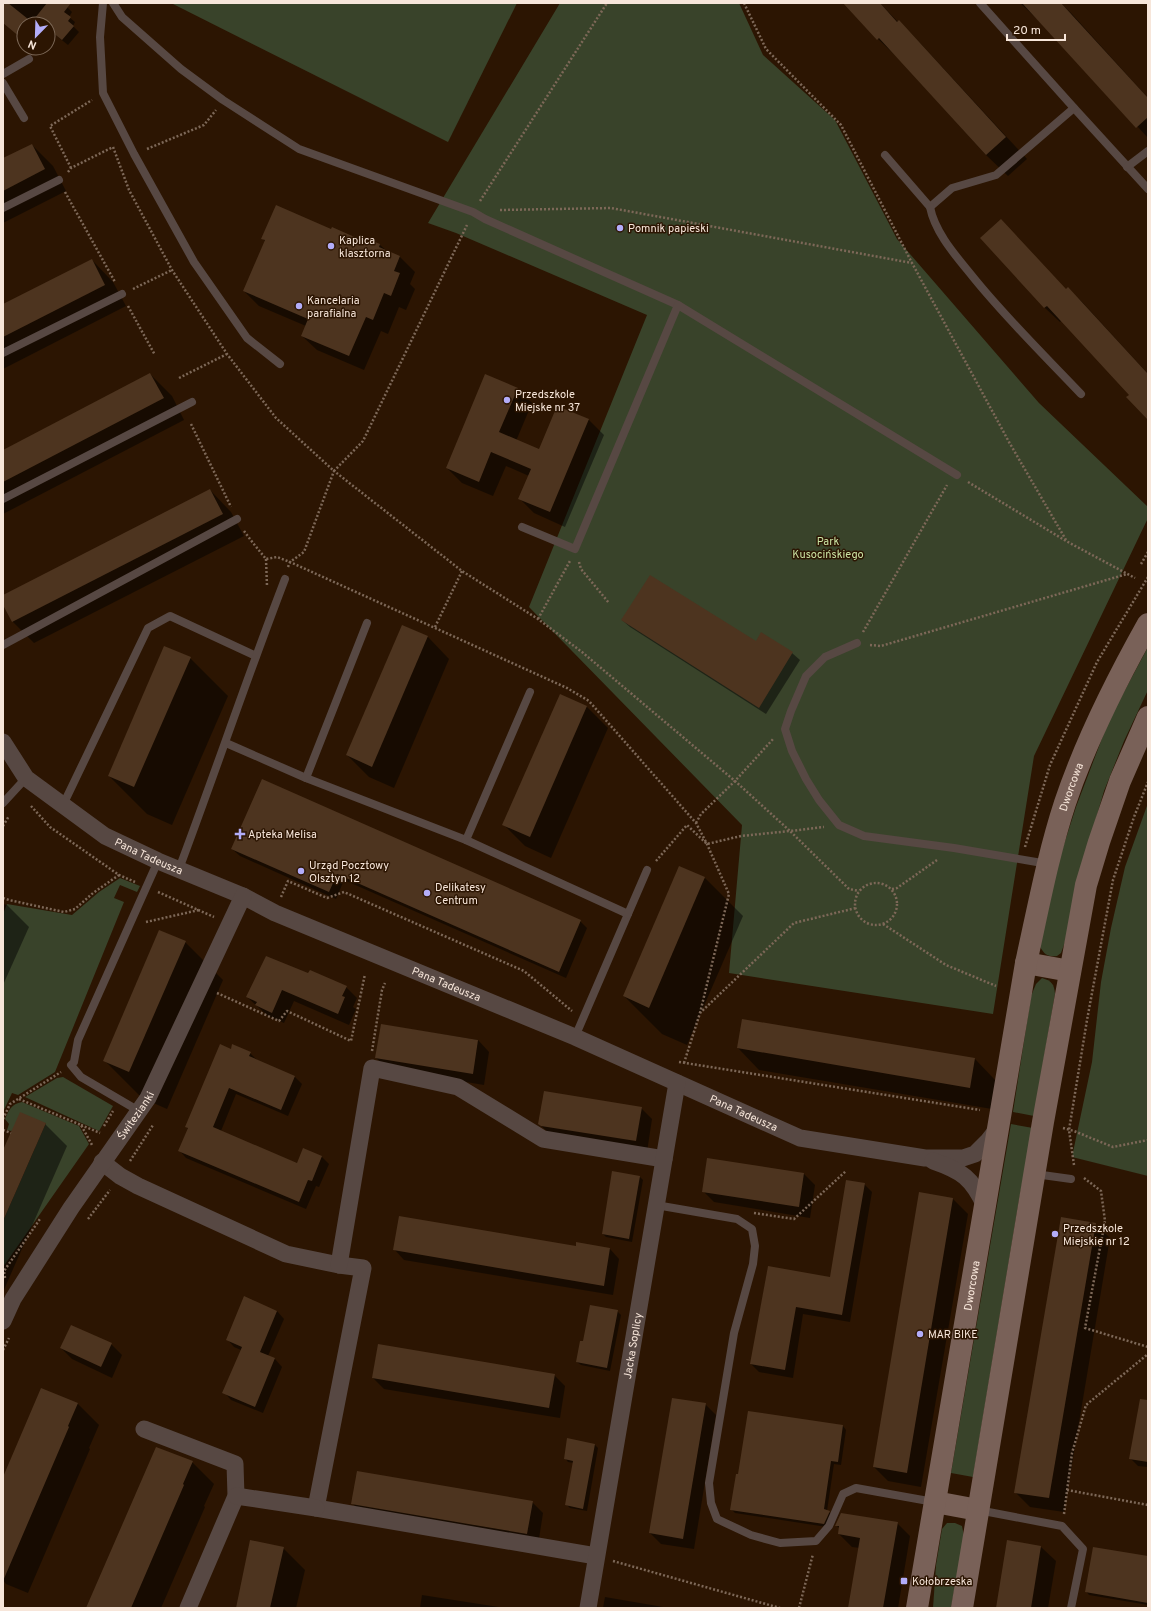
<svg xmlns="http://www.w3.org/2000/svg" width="1151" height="1611" font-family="Overpass,sans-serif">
  <rect width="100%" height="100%" fill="#2c1502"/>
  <g fill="#39432a">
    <polygon points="174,3 517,3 448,142 173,4"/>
    <polygon points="560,3 739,3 763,55 835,120 897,239 1039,403 1148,507 1148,518 1034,756 993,1014 729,973 742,825 529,607 647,315 456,233 428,223"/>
    <path d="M1148,647V690L1124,741L1104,791L1079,877L1065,942L1061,953L1057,956C1048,957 1045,955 1040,947L1058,863L1076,807L1109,720Z"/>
    <polygon points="1148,803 1148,1176 1072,1157 1092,1062 1101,982 1111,928 1125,867"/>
    <polygon points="120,878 140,886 137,892 120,885 114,898 124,902 55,1072 18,1095 12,1093 3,1112 3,914 7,904 72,915 99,892"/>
    <path d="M1042,978C1052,981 1054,984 1055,994L1034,1116L1013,1112L1031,996L1036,984Z"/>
    <polygon points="63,1077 113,1106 99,1131 25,1097 57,1078"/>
    <path d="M22,1102L79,1126L89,1144L3,1267V1221L46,1123L11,1131L7,1130L9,1124L5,1119C9,1110 11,1104 22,1102Z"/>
    <polygon points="1011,1124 1033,1128 1019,1200 973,1477 951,1473"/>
    <polygon points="947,1523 955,1523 962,1526 964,1536 951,1608 933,1608 936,1565 942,1529"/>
  </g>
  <g fill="#0007">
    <polygon points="3,3 69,3 67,7 72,12 69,17 75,22 73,26 79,32 68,45 48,29 48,24 24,24 24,40 3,23"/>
    <polygon points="844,3 880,3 898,22 899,21 920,43 1027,159 1008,176 986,155 900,60 878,39"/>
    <polygon points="1020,3 1061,3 1072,14 1148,98 1148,138 1051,32"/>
    <polygon points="32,145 53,166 66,191 3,223 3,160"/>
    <polygon points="332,231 360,240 361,237 380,245 387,251 400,257 415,272 410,284 415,289 406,310 399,307 388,334 381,331 364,370 317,350 302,336 306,326 259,306 244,291 265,241 263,239"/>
    <polygon points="981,238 1066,290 1068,288 1083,303 1148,374 1148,419 1130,395 1062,320 1060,322 1045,308"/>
    <polygon points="92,260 113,282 126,306 3,369 3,306"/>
    <polygon points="150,374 172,396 184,420 3,514 3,451"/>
    <polygon points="517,388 532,403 516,441 540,451 558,407 589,420 604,435 565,527 534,513 520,499 529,476 506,466 493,496 462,483 447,468"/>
    <polygon points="210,490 231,512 244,536 34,643 13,622 3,602 3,596"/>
    <polygon points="622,620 756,642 792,653 800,660 766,714 630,627"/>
    <polygon points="403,626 428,637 449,659 394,788 369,777 347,755"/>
    <polygon points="190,658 228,696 172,825 147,814 109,776"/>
    <polygon points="586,706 608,728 551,858 525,846 504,825"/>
    <polygon points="232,849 580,921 587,928 566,978 344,880 336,899 240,856"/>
    <polygon points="705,878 743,916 687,1045 662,1034 624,996"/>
    <polygon points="3,904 7,905 29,927 3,985"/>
    <polygon points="185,942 223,980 167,1109 142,1098 104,1060"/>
    <polygon points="309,975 346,987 357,998 353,1007 356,1009 349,1025 294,1001 284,1023 268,1016 247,997"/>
    <polygon points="382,1025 478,1040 489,1052 484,1085 388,1069 376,1058"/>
    <polygon points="738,1048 975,1059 996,1081 992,1109 759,1070"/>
    <polygon points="231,1050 250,1053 257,1060 295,1077 302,1084 288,1116 236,1094 221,1131 298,1164 322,1157 329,1164 319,1187 316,1186 306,1209 186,1158 179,1150 188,1129 186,1126"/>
    <polygon points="641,1108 652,1119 647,1152 551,1135 539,1124"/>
    <polygon points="45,1124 67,1146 3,1292 3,1153"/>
    <polygon points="804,1174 815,1185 810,1218 714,1202 703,1191"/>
    <polygon points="640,1177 643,1180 632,1242 606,1237 603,1234"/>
    <polygon points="864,1184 872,1192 850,1322 803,1314 793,1378 759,1372 751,1364 768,1267 830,1278"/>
    <polygon points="953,1199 968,1214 921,1487 888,1481 874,1467"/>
    <polygon points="1095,1224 1110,1238 1064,1512 1030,1507 1015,1492"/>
    <polygon points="576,1247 610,1249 619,1259 613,1295 404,1260 395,1250"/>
    <polygon points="277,1311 284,1319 268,1356 275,1359 282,1367 263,1413 231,1400 224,1392 241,1350 234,1347 227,1339"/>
    <polygon points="617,1311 621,1315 610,1371 581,1365 577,1362 584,1342"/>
    <polygon points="111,1344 122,1355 112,1378 72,1359 61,1348"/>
    <polygon points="554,1375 565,1386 560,1418 384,1389 373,1378"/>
    <polygon points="77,1403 99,1425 89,1448 90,1449 28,1593 6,1584 3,1580 3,1480"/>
    <polygon points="705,1404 716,1415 694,1549 661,1544 650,1533"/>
    <polygon points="749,1412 843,1426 846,1430 841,1465 834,1464 827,1511 833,1515 827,1527 735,1513 731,1509 739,1475"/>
    <polygon points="1148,1426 1148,1467 1138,1466 1130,1458"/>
    <polygon points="594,1444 598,1448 587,1511 570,1508 567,1505 574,1463 568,1462 565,1458"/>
    <polygon points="192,1462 214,1484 204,1506 205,1507 161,1608 87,1608"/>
    <polygon points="532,1502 543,1513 538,1545 364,1515 353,1504"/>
    <polygon points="897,1523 910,1536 898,1608 850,1608 860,1548 852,1547 839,1534 840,1529 836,1525"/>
    <polygon points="1041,1547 1056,1561 1048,1608 997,1608"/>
    <polygon points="283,1548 305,1570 296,1608 237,1608"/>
    <polygon points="1148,1557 1148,1605 1089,1595 1086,1591"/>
    <polygon points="422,1595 505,1608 420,1608"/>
    <polygon points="605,1597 669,1608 603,1608"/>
  </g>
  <g fill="#4d341f">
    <polygon points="3,3 8,3 33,23 24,24 24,35 21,38 3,23"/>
    <polygon points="47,3 71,3 64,12 71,17 68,21 74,26 62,40 48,29 48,24 42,24 35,18"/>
    <polygon points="843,3 880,3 897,22 899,20 1006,137 986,155 879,38 877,40"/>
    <polygon points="1022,3 1061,3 1148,98 1148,117 1136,128"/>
    <polygon points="32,144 45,169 3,191 3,158"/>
    <polygon points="276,205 331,229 332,227 359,239 361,236 380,244 379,247 400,256 394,271 400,273 391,296 384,293 373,320 366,317 349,356 301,336 308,319 243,291 265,240 261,239"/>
    <polygon points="1001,219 1066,289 1068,287 1148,374 1148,420 1126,397 1129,395 1047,306 1044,308 980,238"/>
    <polygon points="92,259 105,285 3,337 3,304"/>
    <polygon points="150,373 164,398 3,482 3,450"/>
    <polygon points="485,374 518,388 499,432 539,449 557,406 589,419 550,512 518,499 531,469 491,452 479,482 446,468"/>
    <polygon points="210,489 223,514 12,622 3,605 3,595"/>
    <polygon points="650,575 756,641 761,632 793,652 759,708 621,620"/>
    <polygon points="402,625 428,636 372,767 346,755"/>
    <polygon points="164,646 191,657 134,787 108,776"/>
    <polygon points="560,694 587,706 530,837 502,825"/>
    <polygon points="262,779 581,920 559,972 337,874 329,892 231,849"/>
    <polygon points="679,866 705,877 649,1008 623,996"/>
    <polygon points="159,930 186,941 129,1072 103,1061"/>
    <polygon points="266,956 308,973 310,970 347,986 342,996 345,997 338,1014 282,990 272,1013 255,1005 257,1002 246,997"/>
    <polygon points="742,1019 975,1058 970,1088 737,1048"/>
    <polygon points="381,1024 478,1040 473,1074 375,1058"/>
    <polygon points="220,1044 231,1049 232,1044 251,1052 249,1056 295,1076 281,1110 229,1088 213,1127 297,1163 303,1148 322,1156 312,1181 308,1180 299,1202 178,1151 188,1128 185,1127"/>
    <polygon points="544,1091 642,1107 636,1141 541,1126 538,1124"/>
    <polygon points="20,1112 46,1123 3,1221 3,1150"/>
    <polygon points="707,1158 804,1173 799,1207 702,1192"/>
    <polygon points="612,1171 640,1176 629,1239 602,1234"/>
    <polygon points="846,1180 865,1183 842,1315 796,1307 785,1370 750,1364 768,1266 830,1277"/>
    <polygon points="919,1192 953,1198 907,1473 873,1467"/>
    <polygon points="399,1216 576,1246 576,1242 610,1248 604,1286 393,1250"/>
    <polygon points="1061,1217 1096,1223 1049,1498 1014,1493"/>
    <polygon points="244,1296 277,1311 260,1352 275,1358 255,1407 222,1393 242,1347 226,1340"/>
    <polygon points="590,1305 618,1310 607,1368 576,1362 580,1341 583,1341"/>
    <polygon points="71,1325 112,1343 101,1367 60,1348"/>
    <polygon points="378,1344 555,1374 549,1408 372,1378"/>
    <polygon points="41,1388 78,1403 68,1426 69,1427 3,1581 3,1477"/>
    <polygon points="672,1398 706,1403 683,1539 649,1533"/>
    <polygon points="1140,1399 1148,1400 1148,1462 1129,1459"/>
    <polygon points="748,1411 843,1425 838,1462 831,1461 824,1509 830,1511 824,1524 730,1510 736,1474 738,1474"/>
    <polygon points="567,1438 595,1444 583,1509 565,1505 573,1461 564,1459"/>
    <polygon points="156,1447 193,1461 183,1484 184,1485 131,1608 86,1608"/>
    <polygon points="357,1471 533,1501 527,1534 351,1504"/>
    <polygon points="841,1513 898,1522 883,1608 848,1608 860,1538 838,1534 839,1526 835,1526"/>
    <polygon points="250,1540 284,1547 270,1608 236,1608"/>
    <polygon points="1007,1540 1041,1546 1031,1608 996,1608"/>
    <polygon points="1093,1547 1148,1556 1148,1603 1085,1592"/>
  </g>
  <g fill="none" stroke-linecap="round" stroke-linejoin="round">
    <g stroke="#7d6858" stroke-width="2.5" stroke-dasharray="2 2" stroke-linecap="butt">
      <polyline points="744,3 766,49 841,125 912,263 1009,442 1066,540"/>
      <polyline points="147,149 204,125 216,110"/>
      <polyline points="71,168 50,126 92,100"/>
      <polyline points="68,172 71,168 113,147 129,190 172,270 227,354 276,418 334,471 363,441 467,225"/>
      <polyline points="65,192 115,282"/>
      <polyline points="480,201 607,3"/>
      <polyline points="500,210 611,208 912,263"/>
      <polyline points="133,289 172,270"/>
      <polyline points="128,306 155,355"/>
      <polyline points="179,378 227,354"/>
      <polyline points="191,424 231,507"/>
      <polyline points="968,482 1066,541 1135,578"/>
      <polyline points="244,531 253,543 266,559 277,557 290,562 567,688 589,701 696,823 707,844 729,894 700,1013"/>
      <polyline points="266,559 267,586"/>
      <polyline points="579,562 581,569 609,603"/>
      <polyline points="1141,564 1148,552"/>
      <polyline points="288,567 290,562 304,552 334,471 462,571 538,619 582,652 735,781 790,831 824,827"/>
      <polyline points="538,619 570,561"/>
      <polyline points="435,627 462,571"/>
      <polyline points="863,632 947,485"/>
      <polyline points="870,645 881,646 1127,574"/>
      <polyline points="31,806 50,827 119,875 135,882"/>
      <polyline points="696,823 701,814 735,781 774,738"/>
      <polyline points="3,826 9,816"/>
      <polyline points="1025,847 1050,765 1097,662 1148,577"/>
      <polyline points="656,861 687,825 707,844 741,836 790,831 849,889 859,891"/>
      <circle cx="876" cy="904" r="21"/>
      <polyline points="892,889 897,888 937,860"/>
      <polyline points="158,892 214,917"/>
      <polyline points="281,897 288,881 327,898 344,892 524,971 572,1011"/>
      <polyline points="3,898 9,900 64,912 75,909 93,893 119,875"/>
      <polyline points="146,922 199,910"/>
      <polyline points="883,924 946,965 996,986"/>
      <polyline points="217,993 279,1021 287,1011 351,1041 365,974"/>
      <polyline points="372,1051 382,990 385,983"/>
      <polyline points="679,1062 980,1110"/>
      <polyline points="684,1063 700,1013 794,923 856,908"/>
      <polyline points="19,1099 81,1125 92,1145"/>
      <polyline points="3,1119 10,1104 61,1072"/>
      <polyline points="81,1125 100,1133"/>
      <polyline points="104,1126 113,1111"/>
      <polyline points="1063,1128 1074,1131 1113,1147 1148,1140"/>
      <polyline points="3,1130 11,1133"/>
      <polyline points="130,1161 153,1125"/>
      <polyline points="1074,1165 1069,1130 1087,1020 1113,880 1134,817 1148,782"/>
      <polyline points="1084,1178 1101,1191 1105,1221 1085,1328 1148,1347"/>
      <polyline points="754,1213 794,1219 846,1171"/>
      <polyline points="88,1219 110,1190"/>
      <polyline points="5,1278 4,1271 40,1219"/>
      <polyline points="3,1350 9,1338"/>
      <polyline points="1067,1490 1148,1505"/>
      <polyline points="1064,1514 1072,1453 1086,1405 1148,1354"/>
      <polyline points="613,1561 780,1608"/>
      <polyline points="799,1608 813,1554"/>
    </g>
    <g stroke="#574843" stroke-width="8">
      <polyline points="103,3 100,37 103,93 134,154 194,262 247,338 280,364"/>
      <polyline points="113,3 122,17 181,69 223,100 299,149 473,212 485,219 678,305"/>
      <polyline points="3,74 29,59"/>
      <polyline points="3,83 24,118"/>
      <polyline points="1074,108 1148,189"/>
      <polyline points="885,155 930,207 952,188 996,175 1074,108 980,3"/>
      <polyline points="1127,167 1148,151"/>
      <path d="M930,207C935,233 956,256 973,277C1006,318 1044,355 1081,394"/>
      <polyline points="3,208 59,180"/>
      <polyline points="3,353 122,294"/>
      <polyline points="3,499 192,402"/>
      <polyline points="522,527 575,549 678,305 957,475"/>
      <polyline points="857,643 825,657 806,676 791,711 785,729 792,751 806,779 819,800 839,825 864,836 954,848 1048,864"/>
      <polyline points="3,645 237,519"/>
      <polyline points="226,743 306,778 466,840 628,914 575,1037"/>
      <polyline points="306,778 367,623"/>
      <polyline points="3,803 26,778"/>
      <polyline points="63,805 148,628 170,616 256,656"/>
      <polyline points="466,840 530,692"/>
      <path d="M179,869C215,773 248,675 285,579"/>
      <polyline points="628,914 647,870"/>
      <polyline points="139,1111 81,1077 71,1065 74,1062 78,1040 158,861"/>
      <polyline points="1035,1174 1071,1179"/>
      <polyline points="656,1205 737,1219 752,1229 755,1246 753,1264 734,1333 709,1483 711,1503 717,1519 751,1535 780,1543 816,1541 829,1526 843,1494 856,1488 934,1502"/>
      <polyline points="978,1510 1062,1526 1083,1549 1071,1608"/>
    </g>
    <g stroke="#574843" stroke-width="17">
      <path id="s1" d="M3,742L26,778L105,836L158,861L243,896L275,913L575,1037L800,1138L925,1158H963L975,1154L988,1141L999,1127"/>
      <path d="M933,1161C962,1171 972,1178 985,1206"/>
      <polyline points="102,1162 120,1176 138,1186 286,1254 339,1265 363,1268 316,1508 596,1556"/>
      <polyline points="339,1265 372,1068 458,1087 543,1139 664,1159"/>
      <path id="s2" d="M3,1321L13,1299L71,1208L148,1098L243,896"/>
      <polyline points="144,1429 235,1464 236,1496 188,1608"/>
      <polyline points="236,1496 316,1508"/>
      <path id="s3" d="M588,1608L677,1083"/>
    </g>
    <g stroke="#796158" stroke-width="22">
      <polyline points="1026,963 1070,971"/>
      <polyline points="935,1502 978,1510"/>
      <path id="s4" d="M917,1608L1026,963C1038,909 1048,855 1065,803C1086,740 1116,681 1148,624"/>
      <polyline points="962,1608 1043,1122 1086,885 1099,842 1120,781 1148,717"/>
    </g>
  </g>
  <g fill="#b3adf9" stroke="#2c1502" stroke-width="1.5">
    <circle cx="620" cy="228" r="4"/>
    <circle cx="331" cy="246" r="4"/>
    <circle cx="299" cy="306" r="4"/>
    <circle cx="507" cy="400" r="4"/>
    <path d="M238 828h4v4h4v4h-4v4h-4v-4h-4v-4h4z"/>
    <circle cx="301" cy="871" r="4"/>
    <circle cx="427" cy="893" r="4"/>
    <circle cx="1055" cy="1234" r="4"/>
    <circle cx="920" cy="1334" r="4"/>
    <rect x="900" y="1577" width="8" height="8" rx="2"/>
  </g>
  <g text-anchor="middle" stroke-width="3" stroke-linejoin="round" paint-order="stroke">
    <g font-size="11" fill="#f7e6da" stroke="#2c1502" text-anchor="start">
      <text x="628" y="232">Pomnik papieski</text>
      <text x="339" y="244">Kaplica<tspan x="339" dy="13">klasztorna</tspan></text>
      <text x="307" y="304">Kancelaria<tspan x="307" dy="13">parafialna</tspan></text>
      <text x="515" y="398">Przedszkole<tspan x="515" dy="13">Miejske nr 37</tspan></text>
      <text x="248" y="838">Apteka Melisa</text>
      <text x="309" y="869">Urząd Pocztowy<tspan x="309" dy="13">Olsztyn 12</tspan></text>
      <text x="435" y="891">Delikatesy<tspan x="435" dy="13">Centrum</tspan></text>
      <text x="1063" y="1232">Przedszkole<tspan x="1063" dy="13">Miejskie nr 12</tspan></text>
      <text x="928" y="1338">MAR BIKE</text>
      <text x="912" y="1585">Kołobrzeska</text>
    </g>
    <g font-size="11" fill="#cae3a3" stroke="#2c1502">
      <text x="828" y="545">Park<tspan x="828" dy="13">Kusocińskiego</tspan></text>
    </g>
    <g font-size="11" fill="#f7e6da" stroke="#2c1502">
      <text dy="4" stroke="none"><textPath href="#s4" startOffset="836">Dworcowa</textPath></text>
      <text dy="4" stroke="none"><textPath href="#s1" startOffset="189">Pana Tadeusza</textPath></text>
      <text dy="4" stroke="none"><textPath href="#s1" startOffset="513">Pana Tadeusza</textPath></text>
      <text dy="4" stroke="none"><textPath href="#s1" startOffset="837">Pana Tadeusza</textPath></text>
      <text dy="4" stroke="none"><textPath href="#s2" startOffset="245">Świtezianki</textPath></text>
      <text dy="4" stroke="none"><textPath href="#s4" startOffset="327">Dworcowa</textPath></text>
      <text dy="4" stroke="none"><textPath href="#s3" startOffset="266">Jacka Soplicy</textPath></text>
    </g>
  </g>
  <rect width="1151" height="1611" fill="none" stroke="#f7e6da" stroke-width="8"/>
  <g transform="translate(36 36) rotate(203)"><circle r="19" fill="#2c1502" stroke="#7d6958"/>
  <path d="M0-3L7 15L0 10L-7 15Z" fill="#b3adf9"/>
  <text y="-6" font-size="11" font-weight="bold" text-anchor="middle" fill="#f7e6da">N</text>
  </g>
  <path d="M1007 34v6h58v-6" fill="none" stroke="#f7e6da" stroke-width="2"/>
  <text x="1013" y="34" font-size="12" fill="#f7e6da" stroke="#2c1502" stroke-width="3" paint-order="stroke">20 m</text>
</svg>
